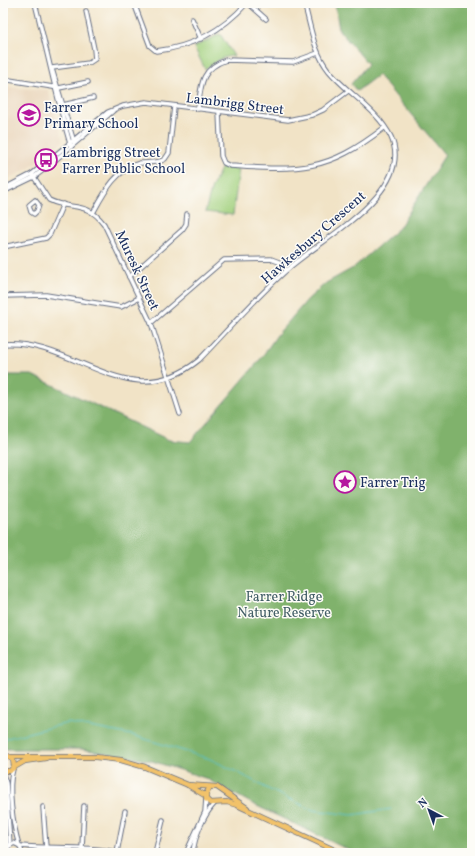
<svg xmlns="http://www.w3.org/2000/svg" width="475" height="856" font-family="Vollkorn,serif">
  <rect width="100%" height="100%" fill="#fdfcf7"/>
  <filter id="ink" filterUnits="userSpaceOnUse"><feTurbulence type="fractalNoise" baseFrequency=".025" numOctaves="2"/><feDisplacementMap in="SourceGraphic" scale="8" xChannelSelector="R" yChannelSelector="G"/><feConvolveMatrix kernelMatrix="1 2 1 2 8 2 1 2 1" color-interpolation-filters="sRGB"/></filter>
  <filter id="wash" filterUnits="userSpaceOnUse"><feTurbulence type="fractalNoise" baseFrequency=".012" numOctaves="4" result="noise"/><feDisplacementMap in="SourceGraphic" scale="16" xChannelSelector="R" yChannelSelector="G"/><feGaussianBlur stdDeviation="0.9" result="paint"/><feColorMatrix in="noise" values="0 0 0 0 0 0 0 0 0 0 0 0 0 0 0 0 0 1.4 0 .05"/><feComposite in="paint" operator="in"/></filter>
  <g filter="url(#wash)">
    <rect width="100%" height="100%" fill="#f1e3c6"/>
    <polygon fill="#e9d4b9" points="3,87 48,90 63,141 28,169 3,181"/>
    <g fill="#a1d07d" stroke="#5e806e">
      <path d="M220,34L234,56C222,56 215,62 205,69L194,47Z"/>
      <polygon points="222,167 239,169 233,215 205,212 212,187"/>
    </g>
    <polygon fill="#80b26c" stroke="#4e7065" points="335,3 472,3 472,853 355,853 253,804 205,778 152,761 82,749 3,749 3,375 32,375 169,440 190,442 259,361 277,335 308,299 326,283 353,268 399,228 445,155 378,75 357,91 351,84 368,64 339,30"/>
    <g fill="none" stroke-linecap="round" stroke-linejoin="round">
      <polyline stroke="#53c1c8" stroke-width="1" points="3,739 68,723 132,735 210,759 239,773 268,789 313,810 352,815 391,809"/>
    </g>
  </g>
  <g filter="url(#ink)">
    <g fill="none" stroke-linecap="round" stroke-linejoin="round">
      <g stroke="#666e82" stroke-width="5.5">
        <g id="minor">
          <path d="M35,3C47,51 57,100 71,147"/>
          <path d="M134,3L150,46L156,51C193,47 222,31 247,3"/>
          <polyline points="248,3 266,19"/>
          <polyline points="192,19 201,39"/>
          <polyline points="52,68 89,63 95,59 94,49 86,11"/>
          <polyline points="52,69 74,142"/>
          <polyline points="3,79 59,88 88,82"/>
          <polyline points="63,105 93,98"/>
          <path d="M198,109C201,86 200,69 226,60L293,62L318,53"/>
          <path d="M219,112L221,156L224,163L230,166C300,171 327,172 384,128"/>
          <path d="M32,174L49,200C71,211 86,200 104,224L151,323L180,414"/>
          <polyline points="3,189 32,174 108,112 123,106 146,102 288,120 312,115 323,110 348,91"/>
          <polyline points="3,192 34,177 46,168 113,111"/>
          <polygon points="35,200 39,205 37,211 34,214 31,212 29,205"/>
          <path d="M93,213C104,193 116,169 140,163C148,162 157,164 165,159L169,153L174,107"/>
          <polyline points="3,247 46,238 50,234 63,204"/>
          <polyline points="129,277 182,230 186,224 187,214"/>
          <polyline points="3,296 46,295 121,307 139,298"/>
          <polyline points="151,323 224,260 271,259 279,262 286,270"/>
          <path d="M3,344C75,339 129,417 199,360C228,330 256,297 288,269C319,240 416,192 391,137C378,110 347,93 329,71C313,51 311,26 304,3"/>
          <path d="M13,769C7,788 13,825 19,845"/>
          <polyline points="3,774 6,783 10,845"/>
          <polyline points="43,807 46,848"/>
          <path d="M20,846C54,849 88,845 121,853"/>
          <polyline points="82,848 84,806"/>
          <polyline points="117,852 125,811"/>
          <polyline points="7,853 8,847 14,843 20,846 22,853"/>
          <polyline points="28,853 45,849"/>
          <polyline points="155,853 163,820"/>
          <polyline points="186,853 205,812 206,799"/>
          <path d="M193,853C194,838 204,814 215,803"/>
        </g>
      </g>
      <g stroke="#666e82" stroke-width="6">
        <g id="major">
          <polyline points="3,757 95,757 121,760 145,767 188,785 206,796"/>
          <polyline points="13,768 25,761 46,758"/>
          <polyline points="3,771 10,771 14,767 13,759 8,756"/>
          <polyline points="188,785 217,787 247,808"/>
          <polyline points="210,787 206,794 206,799 210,803 227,802 237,805 341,853"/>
        </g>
      </g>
      <use href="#minor" stroke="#fff" stroke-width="3.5"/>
      <use href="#major" stroke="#f2c26a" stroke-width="4.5"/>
    </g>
  </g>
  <defs>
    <g id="school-ring" transform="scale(1.15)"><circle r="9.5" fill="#fdfcf7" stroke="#b5179e" stroke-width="1.5"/><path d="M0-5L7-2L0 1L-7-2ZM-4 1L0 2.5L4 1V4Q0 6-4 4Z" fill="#b5179e"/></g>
    <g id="bus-ring" transform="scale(1.15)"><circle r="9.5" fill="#fdfcf7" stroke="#b5179e" stroke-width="1.5"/><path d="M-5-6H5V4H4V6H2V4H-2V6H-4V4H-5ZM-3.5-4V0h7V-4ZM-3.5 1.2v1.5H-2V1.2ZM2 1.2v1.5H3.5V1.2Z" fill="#b5179e"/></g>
    <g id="sight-ring" transform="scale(1.15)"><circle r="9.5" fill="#fdfcf7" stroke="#b5179e" stroke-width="1.5"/><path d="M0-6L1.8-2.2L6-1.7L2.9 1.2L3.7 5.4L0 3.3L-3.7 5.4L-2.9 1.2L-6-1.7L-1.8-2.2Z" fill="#b5179e"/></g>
  </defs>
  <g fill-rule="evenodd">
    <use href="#school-ring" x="29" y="115"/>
    <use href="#bus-ring" x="46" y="160"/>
    <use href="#sight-ring" x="345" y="482"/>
  </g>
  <g text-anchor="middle" stroke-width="3" stroke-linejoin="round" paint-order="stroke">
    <g font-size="14" fill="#1b2f5e" stroke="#fdfcf7">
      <text transform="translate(235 103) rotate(7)" y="5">Lambrigg Street</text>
      <text transform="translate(313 237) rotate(-41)" y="5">Hawkesbury Crescent</text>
      <text transform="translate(138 270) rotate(65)" y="5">Muresk Street</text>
    </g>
    <g font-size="14" fill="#1b2f5e" stroke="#fdfcf7" text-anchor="start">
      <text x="44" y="112">Farrer<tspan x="44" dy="16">Primary School</tspan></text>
      <text x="62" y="157">Lambrigg Street<tspan x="62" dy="16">Farrer Public School</tspan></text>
      <text x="360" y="487">Farrer Trig</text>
    </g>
    <g font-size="14" fill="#435f67" stroke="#fdfcf7">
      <text x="284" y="601">Farrer Ridge<tspan x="284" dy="16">Nature Reserve</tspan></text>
    </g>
  </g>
  <rect width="475" height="856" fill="none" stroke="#fdfcf7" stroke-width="16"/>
  <g transform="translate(429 810) rotate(319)" stroke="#fdfcf7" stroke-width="3" paint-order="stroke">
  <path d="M0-3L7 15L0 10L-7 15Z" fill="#1b2f5e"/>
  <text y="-6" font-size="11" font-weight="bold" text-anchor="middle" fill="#1b2f5e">N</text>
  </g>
</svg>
